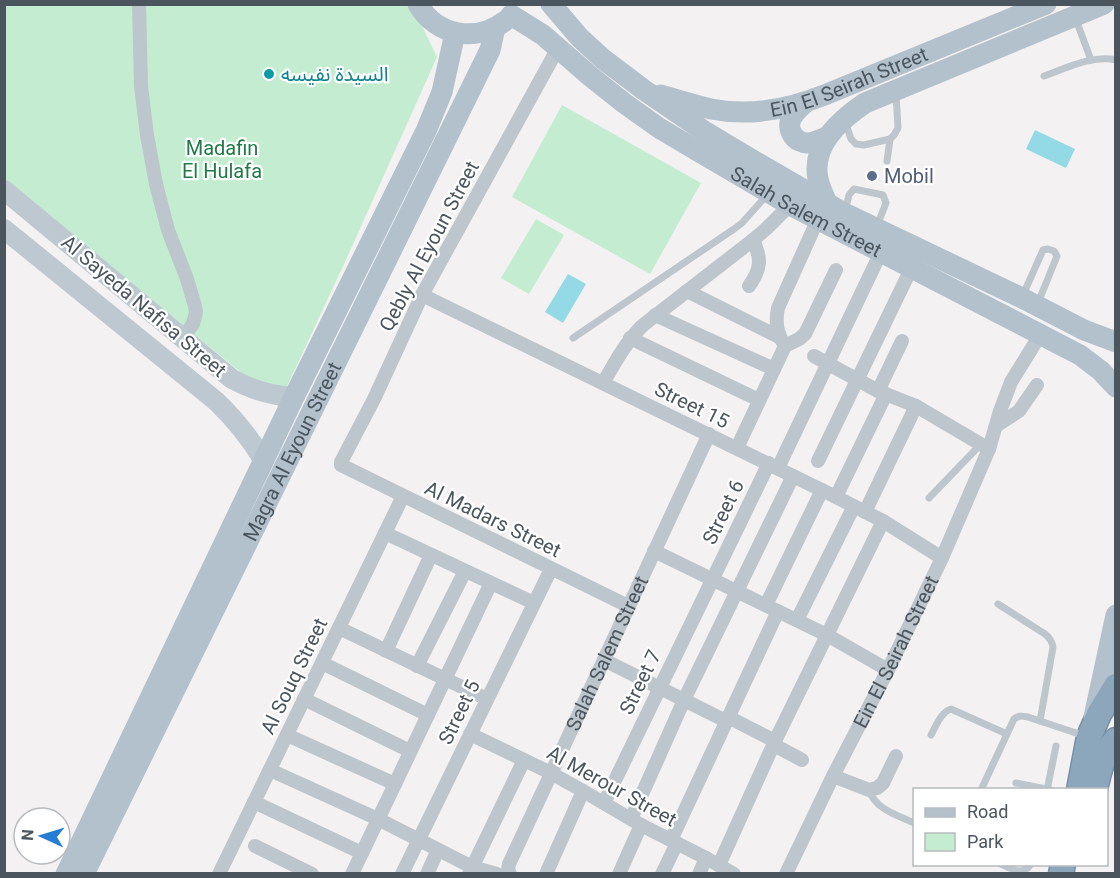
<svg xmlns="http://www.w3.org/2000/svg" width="1120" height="878" font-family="Roboto,'Noto Sans Arabic',sans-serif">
  <rect width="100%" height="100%" fill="#f3f1f1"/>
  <g fill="#c3ecd1">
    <polygon points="5,5 412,5 437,57 345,262 281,399 264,391 5,182"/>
    <polygon points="562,105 701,183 650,274 512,197"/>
    <polygon points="536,219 564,235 529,294 501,278"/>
  </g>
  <g fill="#94d9e6">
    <polygon points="1035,130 1075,149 1066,168 1026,149"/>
    <polygon points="568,274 586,284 563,323 545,312"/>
  </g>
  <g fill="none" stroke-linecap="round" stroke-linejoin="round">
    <g stroke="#7891a7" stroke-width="27">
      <g id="highway">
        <polyline points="1079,790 1089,737 1099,714 1116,686"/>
        <path d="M1095,790C1099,771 1103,754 1116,740"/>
        <polyline points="1061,874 1063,864"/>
      </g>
    </g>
    <g stroke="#bdc6cc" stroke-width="7">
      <polyline points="1075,17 1091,60"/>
      <path d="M1044,76C1064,69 1094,54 1116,60"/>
      <polyline points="846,124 851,139 856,144 864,145 890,139 894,135 898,128 896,94"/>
      <polyline points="887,161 890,139"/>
      <polyline points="845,211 849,195 854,189 883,195 886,203 877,226"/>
      <polyline points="1023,295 1043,250 1048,249 1054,251 1057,256 1038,303"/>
      <polyline points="573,338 734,229 742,223 766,196"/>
      <polyline points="929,498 981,444"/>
      <path d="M998,604L1045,634C1050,638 1052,641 1053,647L1040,721"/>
      <path d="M931,735C936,726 941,712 951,709L1007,734"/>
      <polyline points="1016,783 1051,790"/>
      <path d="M869,790C876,810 897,815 914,823"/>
      <path d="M981,790L1014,719C1019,715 1022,716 1028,717L1085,736"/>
      <polyline points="1047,790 1056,746"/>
      <path d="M1001,864C1011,869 1023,877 1031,864"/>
    </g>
    <g stroke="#bdc6cc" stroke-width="14">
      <polyline points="139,4 141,86 147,135 156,184 168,230 187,279 195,306 196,312 193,324 182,338"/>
      <polyline points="558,48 422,295 374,399 341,462 341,465 628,606"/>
      <path d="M749,286C761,269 762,259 753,240"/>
      <polyline points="687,291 779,337"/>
      <polyline points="422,295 836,497 883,521 942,558"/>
      <polyline points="655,315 774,369"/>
      <polyline points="630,338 759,400"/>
      <path d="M785,346C777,333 775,323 778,308L818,219"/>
      <polyline points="814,356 878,391 916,406 989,449"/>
      <path d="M603,383C615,363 625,343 642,326L753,240L767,228L790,205"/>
      <polyline points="878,391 902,341"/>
      <polyline points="996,426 1019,411 1037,385"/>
      <polyline points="737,448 785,346 799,339 805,334 836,270"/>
      <polyline points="818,461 911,269"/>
      <polyline points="778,468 881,252"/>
      <polyline points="836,497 886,394"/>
      <polyline points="865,512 916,406"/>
      <polyline points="385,533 534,603"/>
      <polyline points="654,551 827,635 888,670"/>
      <polyline points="766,605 822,490"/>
      <polyline points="797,620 854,506"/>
      <polyline points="339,628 487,699"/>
      <polyline points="386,651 431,555"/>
      <polyline points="604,660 726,721"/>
      <polyline points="322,663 428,715"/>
      <polyline points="417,666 465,571"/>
      <polyline points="304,699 410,751"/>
      <polyline points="728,717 775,741"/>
      <polyline points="470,734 551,773 583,791 641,825 706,858 734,874"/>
      <polyline points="287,735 395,784"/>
      <polyline points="774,745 802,760"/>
      <polyline points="270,770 378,819 472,867 497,874"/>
      <polyline points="833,776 869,790 877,788 883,783 896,756"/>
      <polyline points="254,802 362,853"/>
      <polyline points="604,803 769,463"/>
      <polyline points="631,819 684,700 793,476"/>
      <polyline points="671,840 778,611"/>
      <polyline points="255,846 312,874"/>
      <polyline points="719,865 775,741 883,521"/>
      <polyline points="219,874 403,496"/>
      <polyline points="352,874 491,583"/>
      <polyline points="402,874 551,569"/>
      <polyline points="427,874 438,850"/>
      <polyline points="469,874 524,760"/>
      <path id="s1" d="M510,874L508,870L509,864L709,434"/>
      <polyline points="546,874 583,791"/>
      <polyline points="619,874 641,825"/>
      <polyline points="662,874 677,843"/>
      <polyline points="699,874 706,858"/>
      <path id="s2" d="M786,874L833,776L888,670L942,558L989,449L1000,411L1011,382L1040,335"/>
    </g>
    <g stroke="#bec8d1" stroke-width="20">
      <path d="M4,190L232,379C252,390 271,396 294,397"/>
      <path d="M4,229L216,401C235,419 250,438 264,461"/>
    </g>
    <g stroke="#b3c1cd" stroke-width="21">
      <path d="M418,4C436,36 476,43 505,21"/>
      <polyline points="551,4 580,38 603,59 644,90 704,131 756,162 844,213 1022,298 1084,330 1116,342"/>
      <path id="s3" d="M511,15L543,35L590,76L624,103L659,128L696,150L790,205L1080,355L1101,371L1116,387"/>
      <path id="s4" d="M661,95C678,100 694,105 711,109C751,117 790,109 827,94L1046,4"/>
      <path d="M805,103C800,107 795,112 792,117C785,129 795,144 809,143C815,142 821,139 827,137"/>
      <path d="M828,205C824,196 820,188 818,179C811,145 840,120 865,103L1104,4"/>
      <polyline points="1094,717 1116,615"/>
      <polyline points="66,874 294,397 426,131 442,92 455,33"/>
      <path id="s5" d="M84,874L490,50L495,28"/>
    </g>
    <use href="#highway" stroke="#8ca6bb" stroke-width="24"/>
  </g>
  <circle fill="#0f9aa8" stroke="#fff" stroke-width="2" cx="269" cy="74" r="6"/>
  <circle fill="#5c6f8a" stroke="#fff" stroke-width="2" cx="872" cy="176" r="6"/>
  <g text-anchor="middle" stroke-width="4.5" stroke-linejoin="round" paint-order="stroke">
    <g font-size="20" fill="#0d838f" stroke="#fff" text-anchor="start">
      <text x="281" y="81">السيدة نفيسه</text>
    </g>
    <g font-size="20" fill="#4a555d" stroke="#fff">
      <text dy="7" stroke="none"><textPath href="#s4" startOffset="195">Ein El Seirah Street</textPath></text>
      <text dy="7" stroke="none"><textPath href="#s3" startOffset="356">Salah Salem Street</textPath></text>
      <text transform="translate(429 246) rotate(-62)" y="7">Qebly Al Eyoun Street</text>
      <text transform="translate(144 306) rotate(40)" y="7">Al Sayeda Nafisa Street</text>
      <text transform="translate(692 405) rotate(26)" y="7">Street 15</text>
      <text dy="7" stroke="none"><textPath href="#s5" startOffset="471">Magra Al Eyoun Street</textPath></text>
      <text transform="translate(723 512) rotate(-64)" y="7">Street 6</text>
      <text transform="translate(493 519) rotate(26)" y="7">Al Madars Street</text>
      <text dy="7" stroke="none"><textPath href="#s2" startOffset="248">Ein El Seirah Street</textPath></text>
      <text dy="7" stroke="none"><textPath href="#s1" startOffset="243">Salah Salem Street</textPath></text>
      <text transform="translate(294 676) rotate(-64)" y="7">Al Souq Street</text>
      <text transform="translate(640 682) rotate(-64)" y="7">Street 7</text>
      <text transform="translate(459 712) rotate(-64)" y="7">Street 5</text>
      <text transform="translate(612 786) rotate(29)" y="7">Al Merour Street</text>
    </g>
    <g font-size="20" fill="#1f7a47" stroke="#fff">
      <text x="222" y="155">Madafin<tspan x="222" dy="23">El Hulafa</tspan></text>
    </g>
    <g font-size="20" fill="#4e5e75" stroke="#fff" text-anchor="start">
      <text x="884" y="183">Mobil</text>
    </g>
  </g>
  <rect width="1120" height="878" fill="none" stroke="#4a555d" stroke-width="12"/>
  <rect x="913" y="788" width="195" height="78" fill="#ffffff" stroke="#b7bbbe" stroke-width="1.5"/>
  <rect x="925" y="808" width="30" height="9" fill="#b3c1cd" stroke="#b7bbbe" stroke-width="1.5"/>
  <text x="967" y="818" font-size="18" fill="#4a555d">Road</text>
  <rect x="925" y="833" width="30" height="18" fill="#c3ecd1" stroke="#b7bbbe" stroke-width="1.5"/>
  <text x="967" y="848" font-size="18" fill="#4a555d">Park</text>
  <g transform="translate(42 836) rotate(274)"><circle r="28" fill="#ffffff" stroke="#b7bbbe" stroke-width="1.5"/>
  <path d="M0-4.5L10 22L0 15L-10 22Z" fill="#277dd6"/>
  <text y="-9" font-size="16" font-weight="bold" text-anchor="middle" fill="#4a555d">N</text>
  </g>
</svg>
